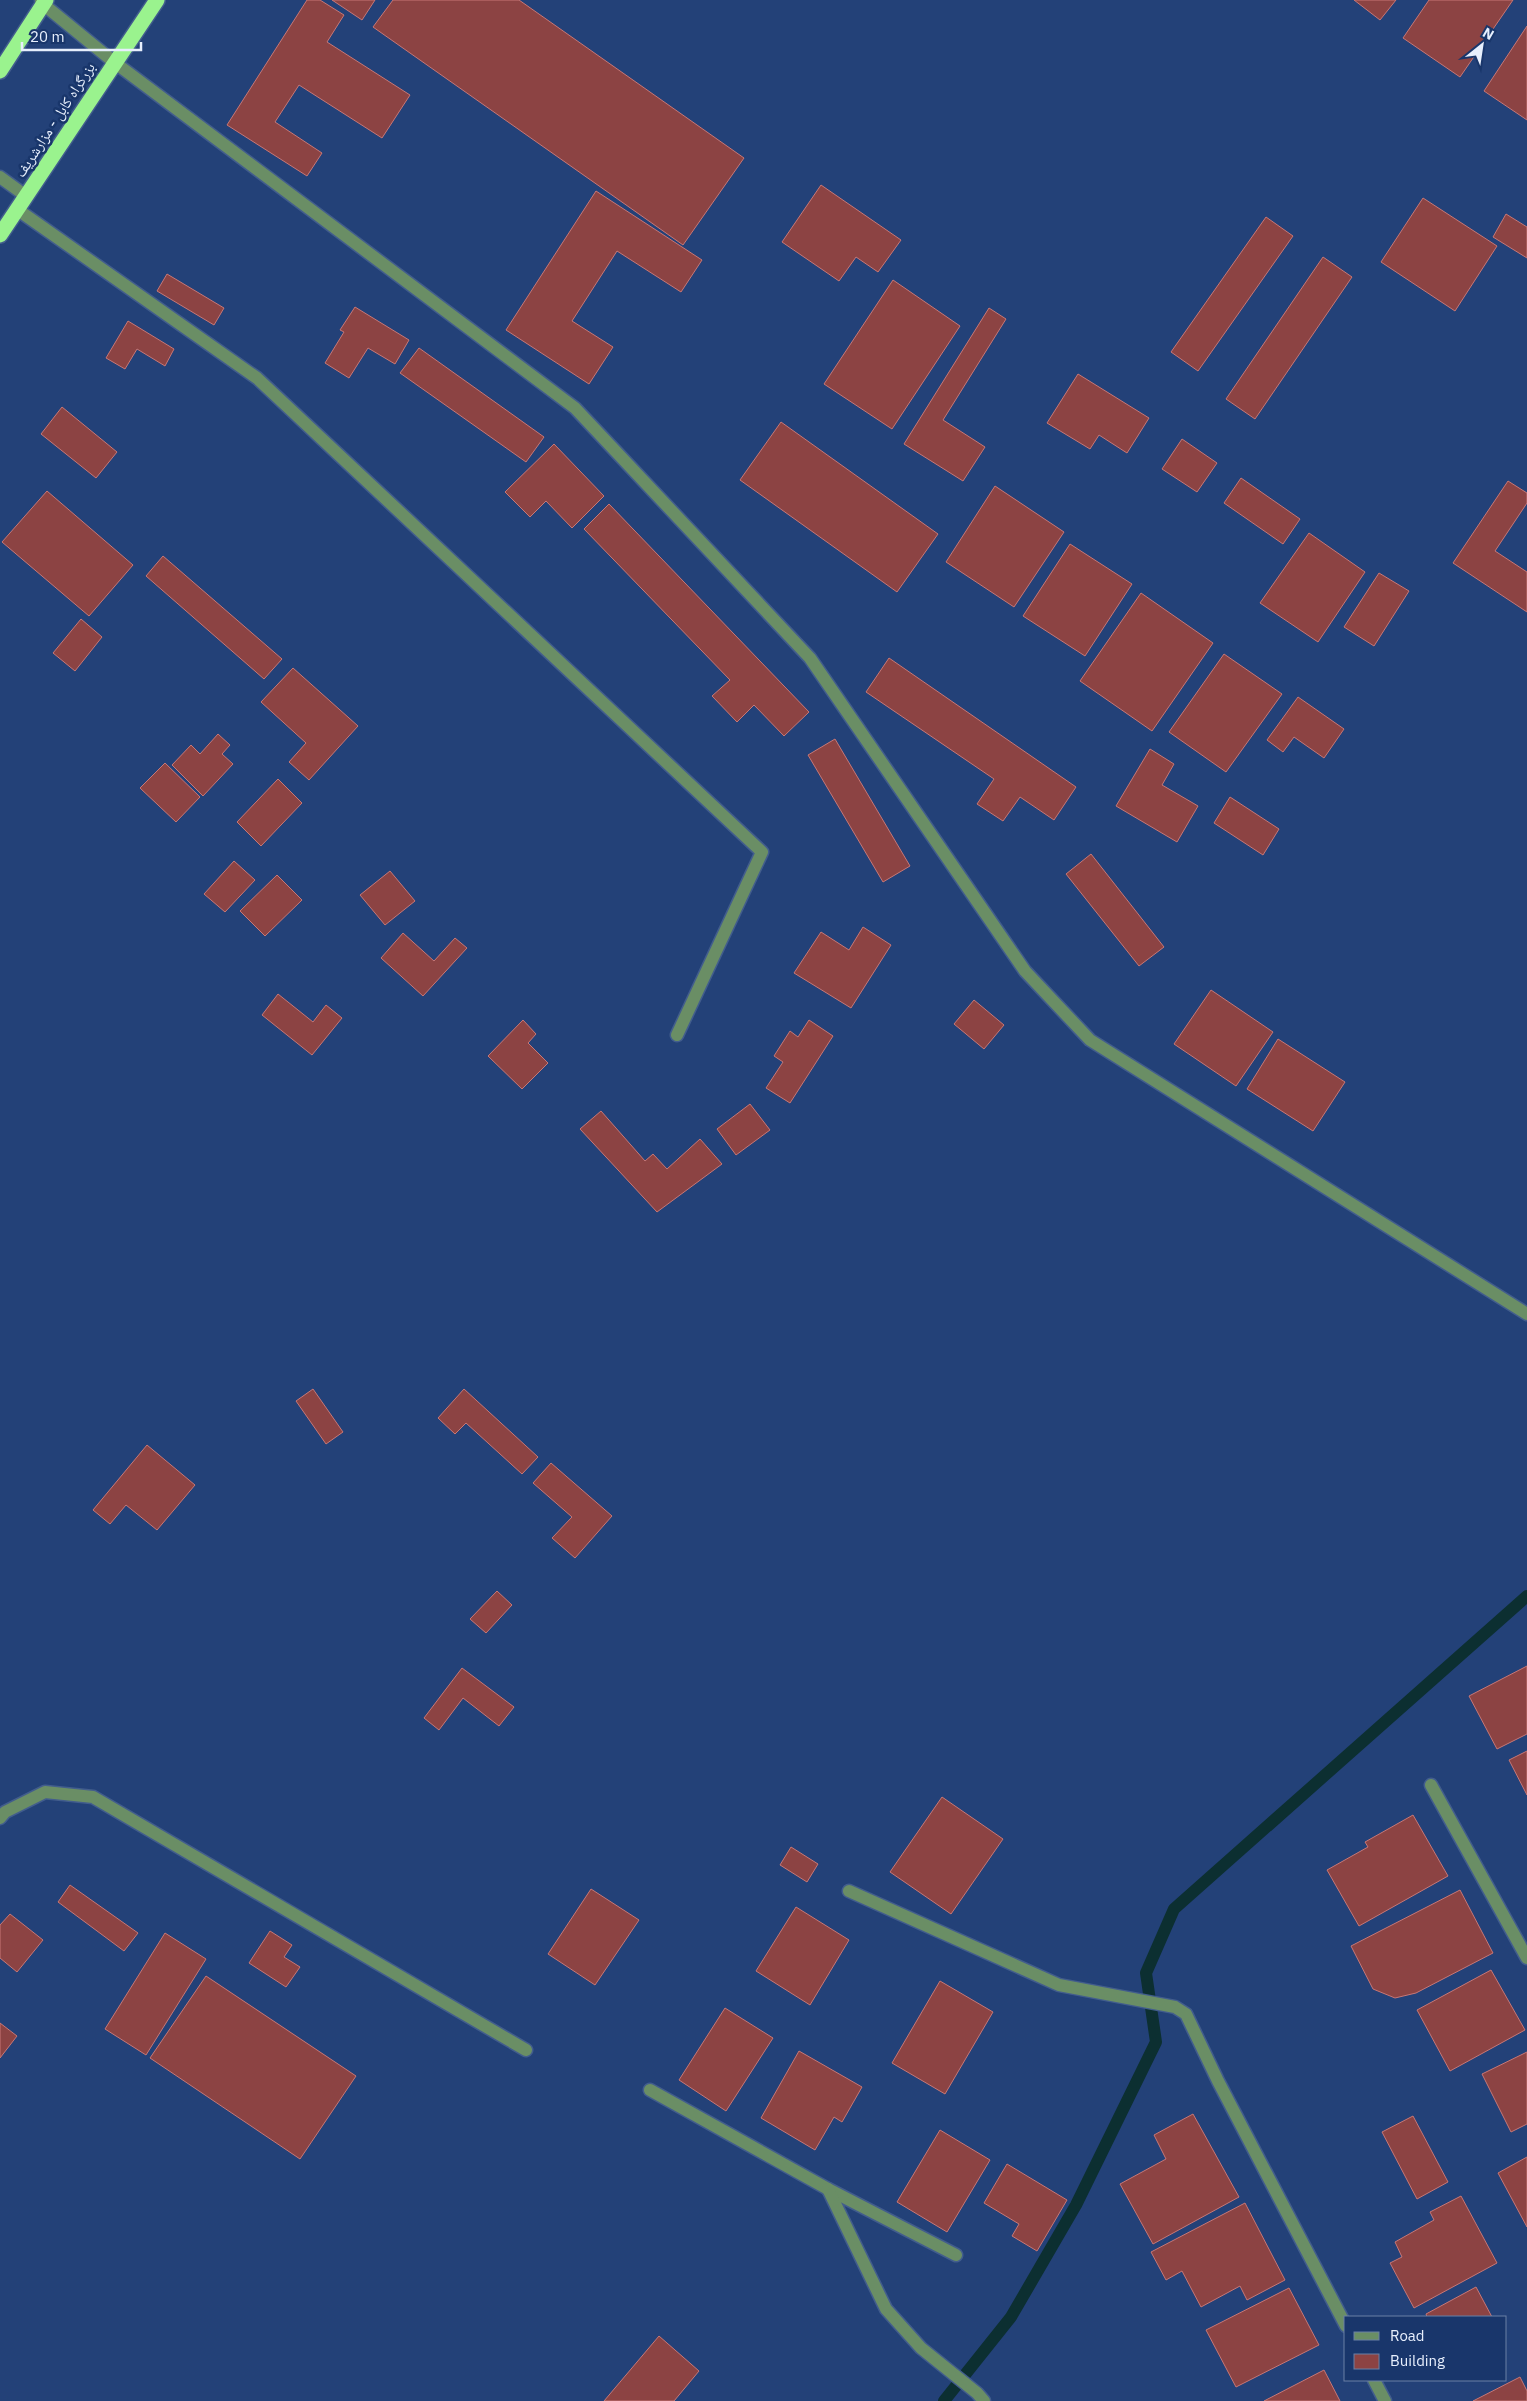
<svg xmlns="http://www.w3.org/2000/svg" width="1527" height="2401" font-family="'IBM Plex Sans','Noto Naskh Arabic',sans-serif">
  <rect width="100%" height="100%" fill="#234178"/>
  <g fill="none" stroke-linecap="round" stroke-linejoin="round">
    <polyline stroke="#0c2f31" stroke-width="12" points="944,2401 1011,2317 1076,2205 1156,2042 1146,1973 1174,1909 1527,1596"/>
  </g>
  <g fill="#8c4343" stroke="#c77776">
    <polygon points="307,0 320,0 344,15 327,42 410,95 382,138 299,85 275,122 322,153 307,176 227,125"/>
    <polygon points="332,0 375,0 362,20"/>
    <polygon points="393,0 519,0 744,158 683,245 373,27"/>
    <polygon points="1354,0 1396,0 1380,20"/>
    <polygon points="1429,0 1513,0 1460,77 1403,38"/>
    <polygon points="1527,26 1527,120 1484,91"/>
    <polygon points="821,185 901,240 878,272 856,257 839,281 782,242"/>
    <polygon points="596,191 702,260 681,292 617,251 572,321 613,347 589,384 506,330"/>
    <polygon points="1423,198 1497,246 1455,311 1381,262"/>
    <polygon points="1506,214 1527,227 1527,258 1493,237"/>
    <polygon points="1266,217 1293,236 1198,371 1171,352"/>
    <polygon points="1323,257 1352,277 1255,419 1226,399"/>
    <polygon points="167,274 224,308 214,325 157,291"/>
    <polygon points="893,280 960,326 892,429 824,384"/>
    <polygon points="355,307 409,340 395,364 368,348 349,378 325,363 344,332 340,330"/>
    <polygon points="989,308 1006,319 943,420 985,447 963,481 904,444"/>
    <polygon points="128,321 174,349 165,366 137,349 125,369 106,358"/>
    <polygon points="419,348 544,437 526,462 400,373"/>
    <polygon points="1078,374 1149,418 1127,453 1099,435 1090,449 1047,423"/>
    <polygon points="62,407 117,452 96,478 41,434"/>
    <polygon points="781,422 938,534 897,592 740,480"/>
    <polygon points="1182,439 1217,463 1197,492 1162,469"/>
    <polygon points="554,444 604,496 572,528 546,501 530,517 505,492"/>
    <polygon points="1241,478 1300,519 1283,544 1224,503"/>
    <polygon points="1508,481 1527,493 1527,503 1495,551 1527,572 1527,612 1453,563"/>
    <polygon points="995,486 1064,532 1014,607 946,562"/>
    <polygon points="47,491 133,565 89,616 2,542"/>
    <polygon points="609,504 809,712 784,736 754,705 737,722 712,696 730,680 584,529"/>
    <polygon points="1309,533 1365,572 1318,642 1260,603"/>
    <polygon points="1070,544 1132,584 1085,656 1023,616"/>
    <polygon points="163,556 282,659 264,679 146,576"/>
    <polygon points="1379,573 1409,591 1374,646 1344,627"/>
    <polygon points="1141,593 1213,643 1152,731 1080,681"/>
    <polygon points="81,619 102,637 75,671 53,653"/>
    <polygon points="1224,654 1282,694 1226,772 1169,732"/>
    <polygon points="889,658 1076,787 1054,820 1020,797 1003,821 977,804 994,779 866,692"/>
    <polygon points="293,668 358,726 309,780 289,762 306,743 261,702"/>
    <polygon points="1298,697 1344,729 1324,758 1294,737 1283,752 1267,740"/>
    <polygon points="218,734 230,745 222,754 233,764 203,796 172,765 191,745 200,754"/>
    <polygon points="835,739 910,866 883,882 808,755"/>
    <polygon points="1150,749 1174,764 1162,785 1198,806 1177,842 1116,806"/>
    <polygon points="165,763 200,797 176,822 140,788"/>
    <polygon points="278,779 302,803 261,846 237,822"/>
    <polygon points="1230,797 1279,829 1263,855 1214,823"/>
    <polygon points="1091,854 1164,947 1139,966 1066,874"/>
    <polygon points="234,861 255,880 225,912 204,894"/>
    <polygon points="390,871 415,901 385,925 360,895"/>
    <polygon points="277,875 302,900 265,936 240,911"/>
    <polygon points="863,927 891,945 851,1008 794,973 821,932 849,950"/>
    <polygon points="403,933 434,961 455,938 467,948 423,996 381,958"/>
    <polygon points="1211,990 1273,1032 1236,1086 1174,1044"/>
    <polygon points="278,994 313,1022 326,1005 342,1018 312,1055 262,1015"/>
    <polygon points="974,1000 1004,1025 984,1049 954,1024"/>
    <polygon points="523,1020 536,1034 528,1043 548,1063 522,1089 488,1056"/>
    <polygon points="809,1020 833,1036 790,1103 766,1088 783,1062 774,1056 790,1031 798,1037"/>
    <polygon points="1278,1039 1345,1082 1313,1131 1247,1089"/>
    <polygon points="750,1104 770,1130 736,1155 717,1129"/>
    <polygon points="601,1111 645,1161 653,1154 667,1169 700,1139 722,1164 657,1212 580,1129"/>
    <polygon points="313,1389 343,1432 326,1444 296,1401"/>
    <polygon points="464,1389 538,1457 522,1474 466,1423 455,1434 438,1418"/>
    <polygon points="147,1445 195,1485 157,1530 126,1505 110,1524 93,1510"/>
    <polygon points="551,1463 612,1516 575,1558 552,1538 572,1517 533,1483"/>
    <polygon points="497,1591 512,1605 486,1633 470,1619"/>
    <polygon points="1527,1666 1527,1734 1497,1749 1469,1696"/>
    <polygon points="462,1668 514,1707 499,1726 463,1698 439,1730 424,1718"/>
    <polygon points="1527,1751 1527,1795 1509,1760"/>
    <polygon points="942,1797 1003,1839 951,1914 890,1872"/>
    <polygon points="1413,1815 1448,1876 1359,1926 1327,1870 1368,1847 1365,1842"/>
    <polygon points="791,1847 818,1864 807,1882 780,1865"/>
    <polygon points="70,1885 138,1933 124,1951 58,1902"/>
    <polygon points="591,1889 639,1920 595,1985 548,1954"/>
    <polygon points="1460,1890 1493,1953 1416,1993 1395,1998 1373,1989 1351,1946"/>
    <polygon points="796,1907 849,1940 810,2005 756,1971"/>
    <polygon points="10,1914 43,1940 17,1972 0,1958 0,1925"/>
    <polygon points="270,1931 292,1945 284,1957 300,1967 286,1987 249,1963"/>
    <polygon points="165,1933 206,1959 146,2055 105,2029"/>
    <polygon points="1491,1970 1525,2030 1450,2071 1417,2010"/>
    <polygon points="206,1976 356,2076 300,2159 150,2058"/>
    <polygon points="940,1981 993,2012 945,2094 892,2063"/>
    <polygon points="725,2008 773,2038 726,2111 679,2080"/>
    <polygon points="0,2023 17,2036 0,2058"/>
    <polygon points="799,2051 862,2087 842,2122 834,2117 815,2150 761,2118"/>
    <polygon points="1527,2052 1527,2124 1511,2132 1482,2074"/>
    <polygon points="1193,2114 1239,2197 1153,2244 1120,2184 1166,2159 1154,2135"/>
    <polygon points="1413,2116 1448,2182 1417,2199 1382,2132"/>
    <polygon points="940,2130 990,2160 947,2232 897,2202"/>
    <polygon points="1527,2157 1527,2227 1498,2173"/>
    <polygon points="1007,2164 1067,2200 1037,2251 1012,2236 1019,2224 984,2203"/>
    <polygon points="1461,2196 1497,2263 1414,2308 1390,2263 1402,2257 1395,2242 1434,2220 1430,2212"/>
    <polygon points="1245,2203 1285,2280 1247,2300 1240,2286 1201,2307 1182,2271 1166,2280 1151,2252"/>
    <polygon points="1476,2287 1492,2317 1427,2317 1426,2314"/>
    <polygon points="1289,2288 1319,2345 1236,2387 1206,2330"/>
    <polygon points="659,2336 699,2371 674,2401 604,2401"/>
    <polygon points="1324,2370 1340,2401 1264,2401"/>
    <polygon points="1520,2377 1527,2391 1527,2401 1473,2401"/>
  </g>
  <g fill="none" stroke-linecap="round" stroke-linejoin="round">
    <g stroke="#425d8d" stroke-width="15">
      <g id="minor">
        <polyline points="41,0 43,4 114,62 575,408 810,658 1025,971 1090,1040 1527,1314"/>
        <polyline points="0,177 26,196"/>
        <polyline points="18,210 257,378 762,852 677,1035"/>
        <polyline points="1431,1785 1527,1958"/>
        <polyline points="0,1818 5,1812 45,1792 93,1797 526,2050"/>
        <polyline points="849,1891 1059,1985 1175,2007 1186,2014 1218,2081 1346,2326"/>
        <polyline points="650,2090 828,2189 956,2255"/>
        <polyline points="828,2189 886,2309 921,2348 977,2393 984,2401"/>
        <polyline points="1374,2380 1385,2401"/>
      </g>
    </g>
    <g stroke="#425d8d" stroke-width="18">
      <g id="highway">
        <polyline points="0,71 46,0"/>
        <polyline points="0,235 157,0"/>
      </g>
    </g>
    <use href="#minor" stroke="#6a8e65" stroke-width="12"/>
    <use href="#highway" stroke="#9af38e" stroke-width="15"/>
  </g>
  <g text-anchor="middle" stroke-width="5" stroke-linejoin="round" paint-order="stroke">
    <g font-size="15" fill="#e7effd" stroke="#19366b">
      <text transform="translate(55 120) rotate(-57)" y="5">بزرگراه کابل - مزارشریف</text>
    </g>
  </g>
  <rect x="1344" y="2316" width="162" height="65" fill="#19366b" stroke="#6b80a5"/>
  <rect x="1354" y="2332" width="25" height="8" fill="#6a8e65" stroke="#6b80a5"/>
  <text x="1390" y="2341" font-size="15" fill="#e7effd">Road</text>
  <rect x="1354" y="2354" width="25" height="15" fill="#8c4343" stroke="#6b80a5"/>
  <text x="1390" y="2366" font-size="15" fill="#e7effd">Building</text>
  <g transform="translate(1482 45) rotate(30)" stroke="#19366b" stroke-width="4" paint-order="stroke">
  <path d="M0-4L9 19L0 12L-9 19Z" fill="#e7effd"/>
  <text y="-8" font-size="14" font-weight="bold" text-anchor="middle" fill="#e7effd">N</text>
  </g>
  <path d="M22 42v8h119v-8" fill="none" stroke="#e7effd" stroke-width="2.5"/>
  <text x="30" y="42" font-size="15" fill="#e7effd" stroke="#19366b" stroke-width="4" paint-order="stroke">20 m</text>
</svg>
